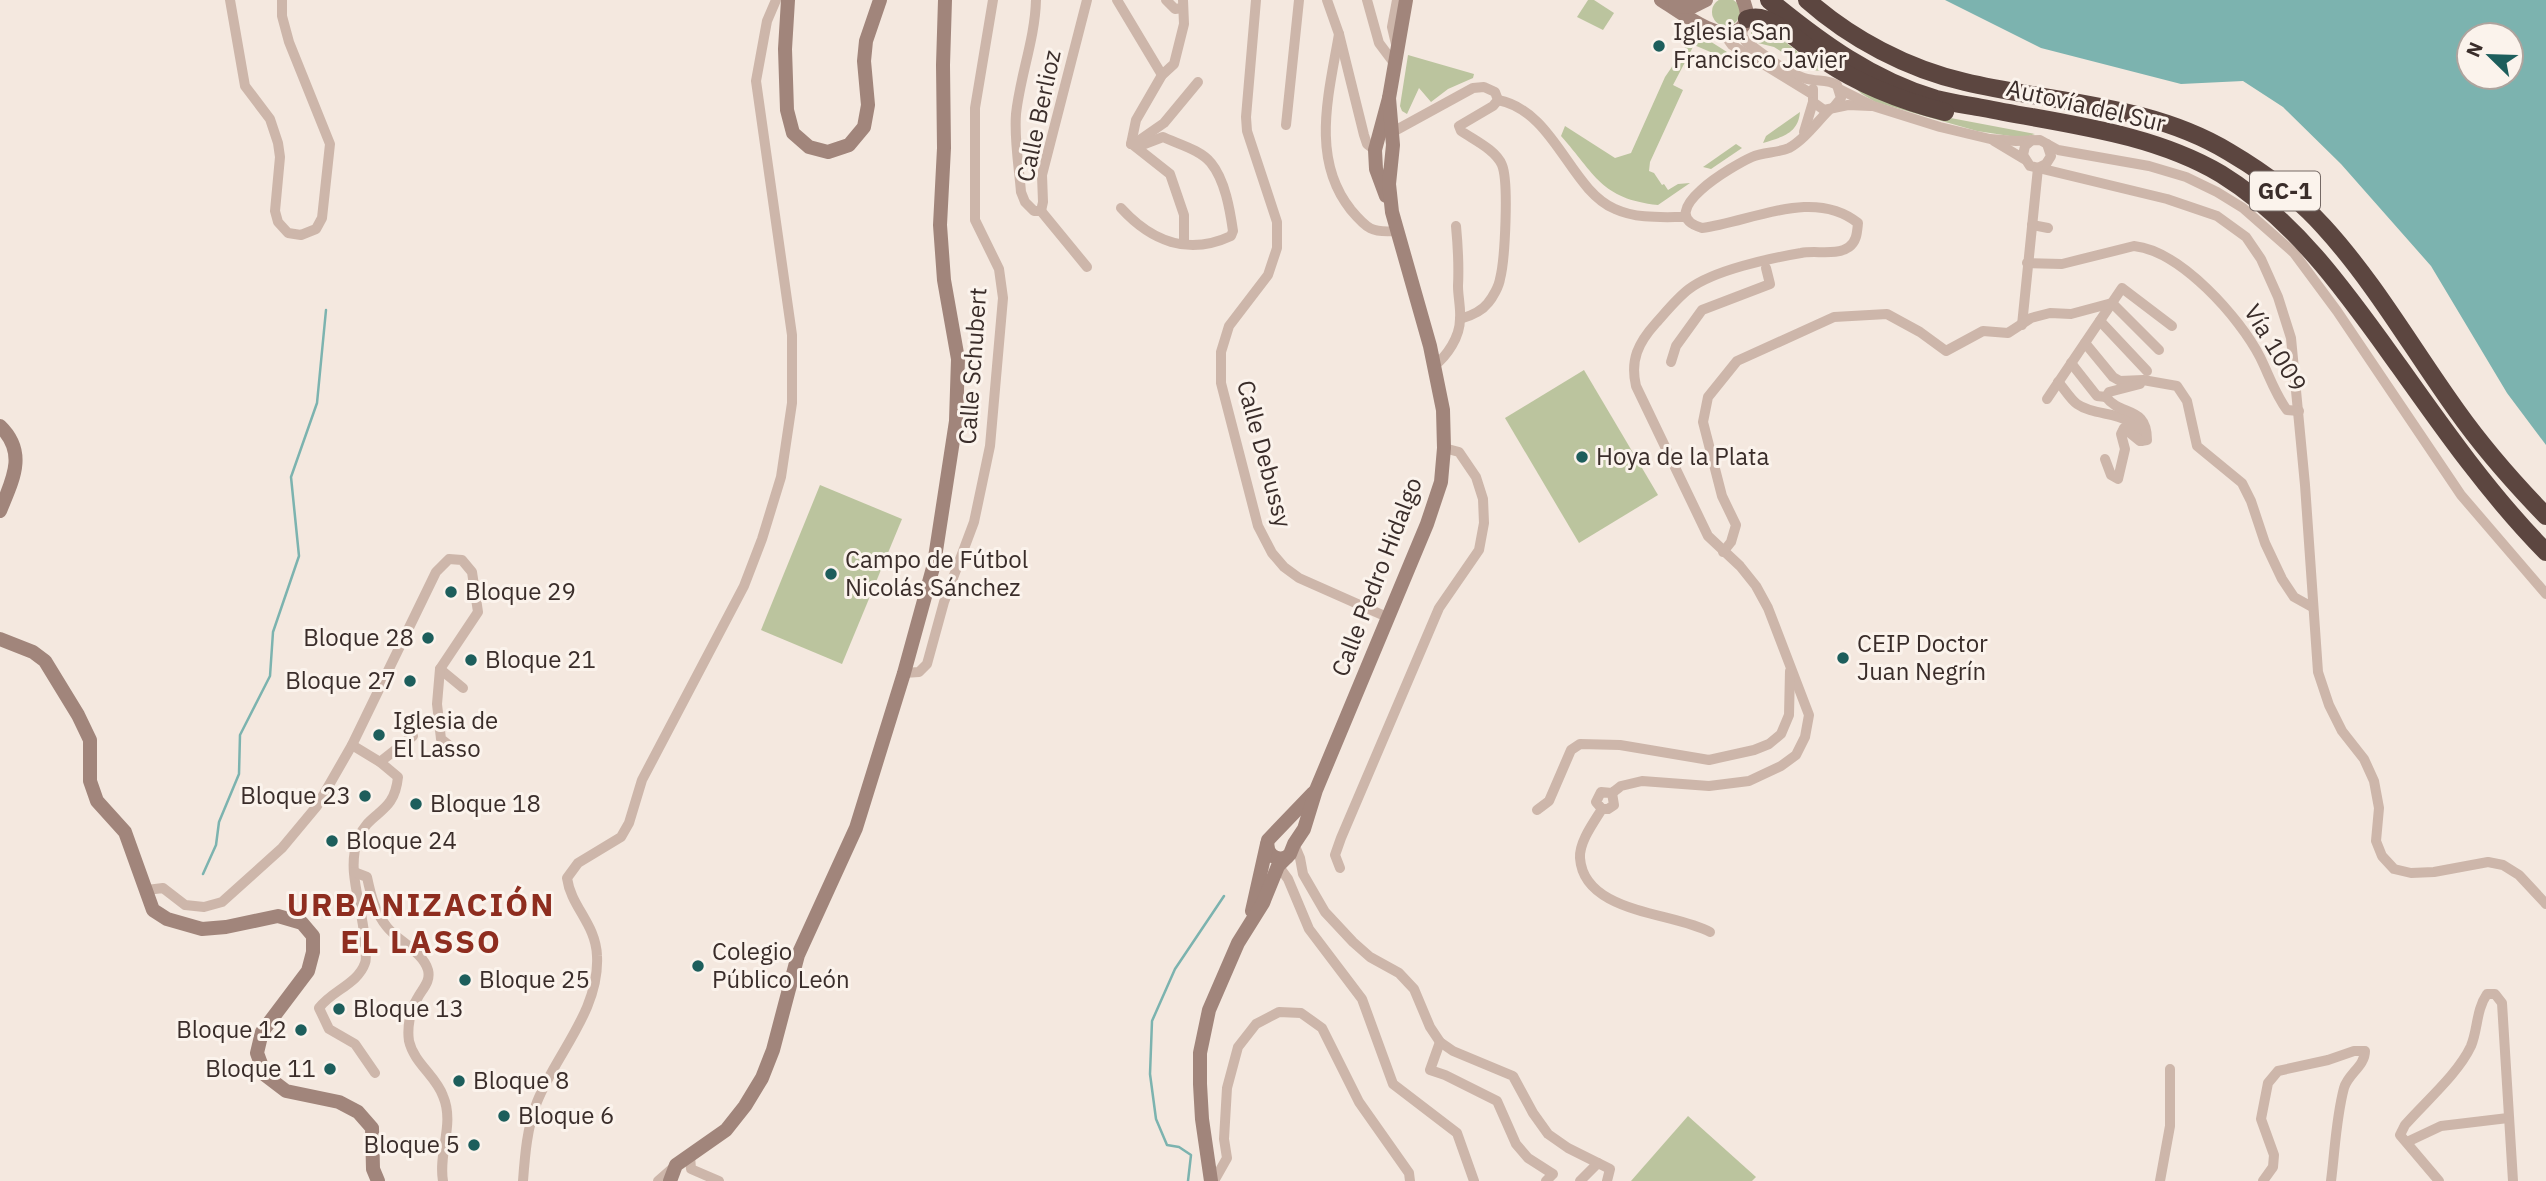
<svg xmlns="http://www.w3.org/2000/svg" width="2546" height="1181" font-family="'IBM Plex Sans',sans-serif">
  <rect width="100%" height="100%" fill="#f4e8df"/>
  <g fill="#bbc49e">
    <circle cx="1726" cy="12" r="14"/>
    <polygon points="1588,0 1594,0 1614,13 1603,30 1577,17"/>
    <polygon points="1758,23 1772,26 1784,41 1816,66 1834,70 1890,99 1940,116 2035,134 2023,138 1977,131 1875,102 1862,94 1836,72 1810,70 1774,47 1754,42 1751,36 1751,30"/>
    <path d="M1694,31L1749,66L1748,68L1694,45L1673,85L1683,90L1650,162L1649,171L1654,173L1662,185L1664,184L1668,190L1678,184L1690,183L1658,205C1601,199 1595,174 1561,136L1565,126L1615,158L1631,153L1665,77L1676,61L1680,64L1682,61L1679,58Z"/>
    <polygon points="1408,55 1474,74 1473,78 1448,89 1431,102 1419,88 1407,114 1402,111 1400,106"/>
    <path d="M1800,112C1798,134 1782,137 1763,143L1766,136Z"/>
    <polygon points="1736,144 1742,148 1711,169 1703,167"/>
    <polygon points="1584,370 1658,495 1579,543 1505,418"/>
    <polygon points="820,485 902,519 842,664 761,630"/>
    <polygon points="1688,1116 1756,1177 1752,1181 1631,1181"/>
  </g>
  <path fill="#7cb3af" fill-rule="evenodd" d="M1945,0H2546V445L2507,393L2431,266L2341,164L2283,107L2243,81L2181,84L2041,48ZM2511,35V77H2469V35Z"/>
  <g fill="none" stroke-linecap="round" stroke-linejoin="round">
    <g stroke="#7cb3af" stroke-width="2.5">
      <polyline points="203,874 216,845 219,822 239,774 240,735 270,676 273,632 299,556 291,477 317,403 326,310"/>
      <polyline points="1188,1181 1191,1155 1179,1147 1167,1145 1156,1119 1150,1074 1152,1021 1175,969 1224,896"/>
    </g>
    <g stroke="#cdb6aa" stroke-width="10">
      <polyline points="230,0 245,86 270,119 278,143 280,157 275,211 278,222 288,233 301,235 316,229 322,218 330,144 289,42 282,16 282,0"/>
      <path d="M1036,0C1035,39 1020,76 1016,114C1014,139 1019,167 1021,192L1025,202L1034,211H1041"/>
      <polyline points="1117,0 1162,75"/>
      <polyline points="1166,0 1175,9 1183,8"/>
      <polyline points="1256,0 1246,117 1247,131 1277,222 1277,248 1268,275 1229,326 1221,352 1221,383 1258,526 1272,553 1284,567 1299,578 1387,617"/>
      <polyline points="1327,0 1339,34 1364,135 1367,144 1375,150"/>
      <polyline points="1367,0 1379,43 1394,63"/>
      <path d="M1744,25L1742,35L1746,42C1764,54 1784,72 1804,78C1816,82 1828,79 1837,85L1841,98L1833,108"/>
      <path d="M1339,34C1329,93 1310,159 1351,210C1367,229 1372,233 1396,231"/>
      <polyline points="1724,34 1732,45 1812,94"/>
      <polyline points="1396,44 1392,27 1397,0"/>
      <polyline points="1813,89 1813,102 1824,110 1848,105 1871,106"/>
      <polyline points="1839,89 1873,106 1940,127 1990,139 2016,141 2040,140 2058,150 2149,166 2186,177 2217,192 2243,208 2294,253 2337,311 2461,495 2546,594"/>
      <path d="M1498,100C1555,111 1570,190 1615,209C1637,219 1662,217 1685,217"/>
      <polyline points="1286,125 1299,0"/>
      <polyline points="1804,132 1813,102"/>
      <path d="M1389,134L1473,88L1484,87L1495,92L1498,100L1493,106L1459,126L1461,131C1474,140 1496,150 1502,165C1509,182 1505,260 1500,279C1499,286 1493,297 1488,303C1481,312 1471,316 1460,319"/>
      <polyline points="1141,139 1164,123 1198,82"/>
      <polyline points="2032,140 2025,146 2023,155 2030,166 2167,199 2217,216 2246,237 2261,259 2278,297 2291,338 2305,485 2318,672 2329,705 2342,731 2364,759 2374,781 2379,808 2376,841 2382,856 2394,869 2411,873 2434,872 2488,862 2503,865 2519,875 2546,904"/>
      <polyline points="1994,141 2024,159"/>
      <polyline points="1131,144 1136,120 1162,75 1174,64 1184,24 1183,0"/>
      <polyline points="1132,144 1170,174 1184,215 1184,243"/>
      <polyline points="2038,168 2046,164 2051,156 2047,144"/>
      <path d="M1121,208C1151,241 1188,256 1231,236L1233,231C1230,210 1225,180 1211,163C1201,150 1178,144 1163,137L1142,145L1131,144"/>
      <polyline points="1041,211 1043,202 1042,175 1087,0"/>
      <polyline points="1041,211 1087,267"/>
      <polyline points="2032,225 2048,228"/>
      <path d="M2027,263L2062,264L2134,246C2181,251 2240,318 2260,357C2269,375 2275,394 2287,410L2299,411"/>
      <polyline points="2100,321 2147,371"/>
      <polyline points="2022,325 2038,168"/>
      <polyline points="2085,343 2113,377 2120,381 2143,380 2177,386 2187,401 2197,446 2242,483 2251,501 2265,543 2282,579 2294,597 2312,607"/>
      <polyline points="1671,362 1676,346 1702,310 1770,284 1766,268"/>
      <polyline points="2071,363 2097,396 2106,397"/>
      <path d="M1434,366C1447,356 1460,337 1460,319C1461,308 1458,297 1458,286C1459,266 1458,247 1456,226"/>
      <path d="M2058,382C2064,388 2070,399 2077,404C2098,419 2136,408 2141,441"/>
      <path d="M2106,397C2121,417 2147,405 2147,440L2141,441"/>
      <polyline points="2106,397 2109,392 2140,384"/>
      <polyline points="2047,399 2122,288 2172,326"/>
      <polyline points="2105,459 2111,475 2118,479 2125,449 2121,434 2124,428 2140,441"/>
      <polyline points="1723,552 1731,542 1736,525 1722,496 1703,422 1708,397 1737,361 1834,317 1887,314 1920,332 1946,351 1983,331 2008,333 2031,318 2050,313 2071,314 2112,303 2159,350"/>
      <polyline points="440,669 463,688"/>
      <polyline points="904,673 919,672 927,664 944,602 974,522 990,446 1003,298 999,269 975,220 975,108 993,0"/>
      <path d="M352,745L380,762L398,777C394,816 370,809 358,839C345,873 365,911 365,946C365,951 367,958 365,963C358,984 331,991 319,1008L329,1029L355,1044L375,1073"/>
      <polyline points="380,762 413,736"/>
      <path d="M1612,793L1614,805L1608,809H1602C1594,822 1579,842 1580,858C1584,914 1674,912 1710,932"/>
      <path d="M1602,809L1596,802L1601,792L1612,793L1621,786L1642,781L1709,786L1749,781L1781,766L1796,755L1805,737L1809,715L1768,608L1756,586L1740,566L1708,536L1636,386C1630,360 1638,343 1656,323C1666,312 1677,298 1689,289C1714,270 1771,258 1801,253C1815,250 1837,256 1849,247C1857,241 1857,232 1858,223C1813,187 1751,222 1702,228C1651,213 1734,165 1752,157C1763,152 1778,153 1789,148C1804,140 1817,122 1829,110"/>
      <polyline points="1537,810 1549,801 1571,750 1580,744 1620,745 1709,760 1754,750 1769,744 1781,734 1789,715 1790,671"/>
      <polyline points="1294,844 1300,858 1303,874 1325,912 1353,942 1370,957 1399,973 1414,989 1430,1027 1440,1042 1453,1051 1513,1076 1533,1113 1548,1134 1568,1148 1610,1169 1607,1181"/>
      <polyline points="1277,864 1288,879 1309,929 1362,999 1393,1084 1457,1133 1474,1181"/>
      <polyline points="1340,868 1335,855 1341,838 1439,608 1479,550 1484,523 1483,499 1476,477 1459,452 1444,448"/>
      <path d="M354,872L367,877C371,896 375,912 387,927C398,941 423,952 428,970C431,982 422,989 417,999C410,1010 407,1028 409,1041C414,1063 436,1076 443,1096C455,1124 438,1152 443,1181"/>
      <polyline points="147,890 163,888 185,905 204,907 222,902 282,848 317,806 352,745 436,572 449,559 462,560 472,572 478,612 440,669 437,704 441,739 451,747"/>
      <polyline points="1440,1042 1430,1070 1445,1075 1497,1101 1516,1144 1528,1158 1553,1174 1546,1181"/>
      <polyline points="2407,1142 2441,1126 2508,1118"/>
      <polyline points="690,1156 691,1169 719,1181"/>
      <path d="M523,1181C525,1154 527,1128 537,1102C556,1054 600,1010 597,956C596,924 571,907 567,878L578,863L621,837L629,823L642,780L744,586L762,539L781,477L792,403V335L756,81L767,21L776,0"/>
      <polyline points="658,1181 674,1167"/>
      <polyline points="1214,1181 1227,1158 1224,1139 1227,1088 1238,1047 1256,1024 1279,1012 1301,1013 1322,1028 1359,1102 1409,1173 1410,1181"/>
      <polyline points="1580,1181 1598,1163"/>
      <polyline points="2160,1181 2170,1126 2170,1069"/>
      <path d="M2263,1181L2273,1167L2274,1155L2261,1119L2268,1083L2278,1071L2328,1060L2354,1051H2365C2365,1066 2348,1074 2344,1088C2336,1118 2335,1150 2331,1181"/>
      <path d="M2439,1181L2400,1135L2405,1125C2425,1102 2458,1074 2471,1046C2478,1029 2476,1010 2487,994H2495L2502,1003L2513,1181"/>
    </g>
    <g stroke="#a1857b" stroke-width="14">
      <polyline points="788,0 785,49 787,110 793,133 809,147 828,152 849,145 864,127 868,105 864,61 866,41 880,0"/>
      <path d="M1661,0C1680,11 1724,48 1743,26C1749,18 1747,9 1743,0"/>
      <polyline points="1675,6 1692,7 1706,0"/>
      <polyline points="1386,196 1376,169 1375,150 1389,98 1406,0"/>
      <path d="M0,426C28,453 12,481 0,511"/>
      <polyline points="0,639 33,652 45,661 78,715 90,740 90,781 97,801 125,832 153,910 167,919 202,929 226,927 278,916 302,923 313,936 313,952 308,971 262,1032 257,1053 265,1075 286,1091 339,1102 358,1112 372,1128 373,1169 378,1181"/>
      <path d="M1287,857C1275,862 1265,853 1268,840L1313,793"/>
      <polyline points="1252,911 1267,844"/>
      <polyline points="670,1181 676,1165 726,1130 745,1106 762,1078 773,1050 798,955 856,828 904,673 934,564 956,421 958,359 944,280 940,225 944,148 943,65 945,0"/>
      <polyline points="1211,1181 1202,1119 1200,1084 1200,1053 1209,1010 1238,943 1263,903 1278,866 1290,854 1294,844 1304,829 1316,790 1427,524 1441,482 1444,448 1443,410 1430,346 1392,212 1389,184 1393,145 1389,98"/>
    </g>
    <g stroke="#5c4640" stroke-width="18">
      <path d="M1769,0C1820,42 1872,80 1936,99C1951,103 1967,105 1983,108C2062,124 2150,132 2221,174C2297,221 2348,295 2399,366C2445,431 2491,496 2546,552"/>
      <path d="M1807,0C1851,39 1908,69 1965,82C2053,103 2150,104 2229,152C2263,172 2298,198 2324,227C2375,283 2413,350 2457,411C2484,449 2514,483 2546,516"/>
      <path d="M1747,19C1762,14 1773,23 1786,31C1800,40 1812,52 1825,61C1862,86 1902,101 1945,112"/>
    </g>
  </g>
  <g fill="#1d5e5c" stroke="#fbf3ec" stroke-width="2.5">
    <circle cx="1659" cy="46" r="7"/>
    <circle cx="1582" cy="457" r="7"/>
    <circle cx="831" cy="574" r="7"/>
    <circle cx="451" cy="592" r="7"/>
    <circle cx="428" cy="638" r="7"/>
    <circle cx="1843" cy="658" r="7"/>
    <circle cx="471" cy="660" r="7"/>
    <circle cx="410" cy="681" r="7"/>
    <circle cx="379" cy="735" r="7"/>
    <circle cx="365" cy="796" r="7"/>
    <circle cx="416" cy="804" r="7"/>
    <circle cx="332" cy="841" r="7"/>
    <circle cx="698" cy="966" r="7"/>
    <circle cx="465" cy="980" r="7"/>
    <circle cx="339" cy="1009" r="7"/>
    <circle cx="301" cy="1030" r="7"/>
    <circle cx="330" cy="1069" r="7"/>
    <circle cx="459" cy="1081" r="7"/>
    <circle cx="504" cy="1116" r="7"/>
    <circle cx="474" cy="1145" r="7"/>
  </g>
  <g text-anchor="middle" stroke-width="6" stroke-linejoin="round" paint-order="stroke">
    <rect fill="#fbf3ec" stroke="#746864" stroke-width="2" x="2250" y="171.5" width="70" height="39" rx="5"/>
    <g font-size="23" font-weight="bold" fill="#3a2d2a">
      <text x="2285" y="199">GC-1</text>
    </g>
    <g font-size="24" fill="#3a2d2a" stroke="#fbf3ec" text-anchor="start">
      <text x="1673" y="40">Iglesia San<tspan x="1673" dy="28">Francisco Javier</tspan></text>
      <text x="1596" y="465">Hoya de la Plata</text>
      <text x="845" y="568">Campo de Fútbol<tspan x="845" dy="28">Nicolás Sánchez</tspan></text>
      <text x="465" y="600">Bloque 29</text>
      <text x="414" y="646" text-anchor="end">Bloque 28</text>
      <text x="1857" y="652">CEIP Doctor<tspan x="1857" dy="28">Juan Negrín</tspan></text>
      <text x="485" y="668">Bloque 21</text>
      <text x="396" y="689" text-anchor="end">Bloque 27</text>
      <text x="393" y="729">Iglesia de<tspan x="393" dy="28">El Lasso</tspan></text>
      <text x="351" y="804" text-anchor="end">Bloque 23</text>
      <text x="430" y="812">Bloque 18</text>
      <text x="346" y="849">Bloque 24</text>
      <text x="712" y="960">Colegio<tspan x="712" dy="28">Público León</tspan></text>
      <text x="479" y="988">Bloque 25</text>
      <text x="353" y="1017">Bloque 13</text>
      <text x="287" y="1038" text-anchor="end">Bloque 12</text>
      <text x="316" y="1077" text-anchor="end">Bloque 11</text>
      <text x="473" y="1089">Bloque 8</text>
      <text x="518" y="1124">Bloque 6</text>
      <text x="460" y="1153" text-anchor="end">Bloque 5</text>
    </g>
    <g font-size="24" fill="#3a2d2a" stroke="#fbf3ec">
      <text transform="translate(2086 106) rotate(13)" y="8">Autovía del Sur</text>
      <text transform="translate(1039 116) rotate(-78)" y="8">Calle Berlioz</text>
      <text transform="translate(2275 348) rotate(59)" y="8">Vía 1009</text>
      <text transform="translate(973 366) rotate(-86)" y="8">Calle Schubert</text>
      <text transform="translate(1264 454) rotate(75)" y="8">Calle Debussy</text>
      <text transform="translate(1377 577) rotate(-69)" y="8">Calle Pedro Hidalgo</text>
    </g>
    <g font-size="32" font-weight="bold" letter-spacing="2" fill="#8e2d1f" stroke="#fbf3ec">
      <text x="421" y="916">URBANIZACIÓN<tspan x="421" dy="37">EL LASSO</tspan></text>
    </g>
  </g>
  <g transform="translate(2490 56) rotate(293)"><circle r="33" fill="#fbf3ec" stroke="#aea49e" stroke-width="2"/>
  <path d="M0-5L12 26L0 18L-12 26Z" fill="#1d5e5c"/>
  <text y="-10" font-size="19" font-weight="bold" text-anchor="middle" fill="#3a2d2a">N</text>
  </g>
</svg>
